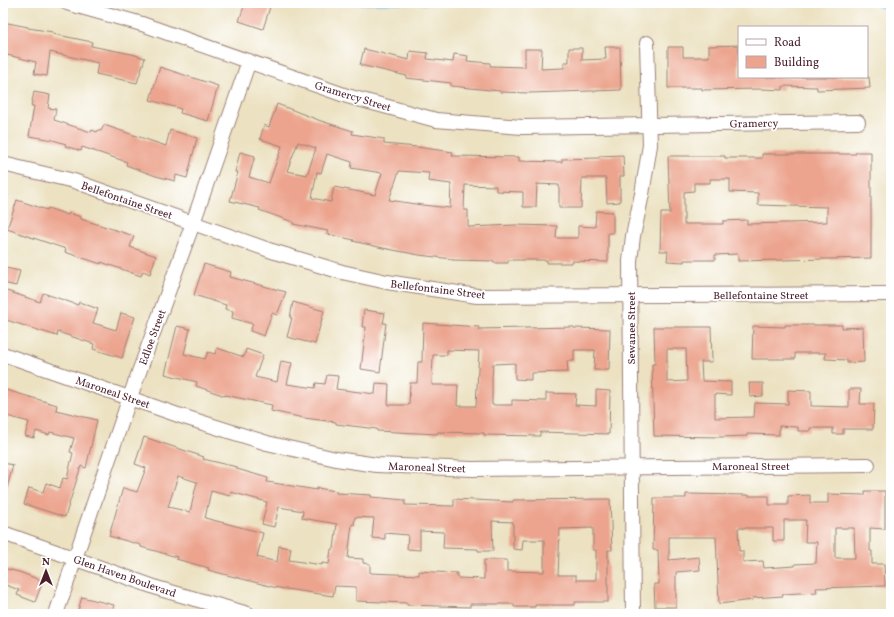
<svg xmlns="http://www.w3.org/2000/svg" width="894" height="617" font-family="Vollkorn,serif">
  <rect width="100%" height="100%" fill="#fff"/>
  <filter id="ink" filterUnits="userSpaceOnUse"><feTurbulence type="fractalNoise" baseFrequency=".025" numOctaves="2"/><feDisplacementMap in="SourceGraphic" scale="8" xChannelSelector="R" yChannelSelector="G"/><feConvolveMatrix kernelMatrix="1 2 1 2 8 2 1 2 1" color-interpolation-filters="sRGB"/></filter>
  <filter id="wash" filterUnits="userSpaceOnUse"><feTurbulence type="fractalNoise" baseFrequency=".012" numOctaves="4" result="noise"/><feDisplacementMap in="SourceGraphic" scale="16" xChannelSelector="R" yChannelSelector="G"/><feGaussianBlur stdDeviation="0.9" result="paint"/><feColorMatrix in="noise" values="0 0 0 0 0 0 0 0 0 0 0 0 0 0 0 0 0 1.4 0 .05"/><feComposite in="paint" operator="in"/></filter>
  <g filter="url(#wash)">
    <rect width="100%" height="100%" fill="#ece2c2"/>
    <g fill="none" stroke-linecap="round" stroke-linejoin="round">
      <g stroke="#5bbdda" stroke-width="3.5">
        <polyline points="356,3 500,3"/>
        <polyline points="874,3 891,12"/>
      </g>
    </g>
    <g id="blocks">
      <g fill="#eca48e" fill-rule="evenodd">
        <polygon points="245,3 259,3 270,7 263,29 239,21"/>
        <polygon points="3,22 28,27 28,28 53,32 53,34 92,42 91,46 132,54 145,58 137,83 96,74 98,63 50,52 47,76 34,74 36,62 3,54"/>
        <polygon points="739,45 739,77 869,77 870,88 817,90 817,87 783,86 783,90 762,89 702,90 702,88 668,88 668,47 683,47 683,57 709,57 709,46"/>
        <polygon points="605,47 620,47 621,90 529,93 500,92 500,91 451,86 451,83 406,78 407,76 360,65 364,49 409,60 410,51 428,53 427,59 453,62 454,54 468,56 467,61 490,63 490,66 525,67 525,49 542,49 541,69 564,68 564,62 569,62 569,48 582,48 582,60 606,59"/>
        <polygon points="160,67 218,86 208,121 180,113 181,109 150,100"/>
        <polygon points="34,92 50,95 48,108 56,109 54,120 91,132 92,130 97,132 98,130 101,131 104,125 166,146 170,130 197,138 187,178 176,175 175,181 156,176 126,165 127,162 82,147 81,151 65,146 66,144 53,140 29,136 34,106 31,106"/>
        <path d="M277,104L321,121L353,131L352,134L384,139V144L417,147L453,152L452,156L519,157V161L562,162V159L599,158V156L623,155L624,176H620V202L607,203L606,178H582L581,208H559V185L537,184L536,207H523V192L496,191V186L465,185L464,210H468V227L515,225L557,226L556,238H578V226L595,227L596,211L613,212V233H608V262L572,261V263H547V260H508V263H494V261L452,260V259L419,255L383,248L353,241L354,240L327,234L328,231L293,224V222L259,210L260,208L230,201L238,172H235L240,152L255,156L249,177L269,183L282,146L260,139L264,125L269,127ZM298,142L316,148L307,175L287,171ZM327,154L352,162L351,168L382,173L375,195L334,187L331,202L312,198L317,172L321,173ZM399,171L429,173L428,181L451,184L450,208L422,205L389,200Z"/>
        <path d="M856,152H871V258L738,261V254L715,255V260H684V262L667,261L668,251H660L661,213H670L668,156H725V158H762V154H856ZM710,179H730V192L758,193V205L827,207V222L747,224V220L723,221V224H684V192L694,191V183H710Z"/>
        <polygon points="17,200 47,210 48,208 68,215 69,213 81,217 81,219 134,236 130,247 156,256 150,274 143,271 141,276 101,262 101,264 65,252 66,249 7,229"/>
        <polygon points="204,264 231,272 230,277 286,292 277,315 272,313 264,336 250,331 253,324 232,318 233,311 225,309 226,305 194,295"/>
        <polygon points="6,268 20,271 16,286 3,283"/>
        <polygon points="7,291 40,302 43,293 78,305 79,302 98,309 93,323 116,330 121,313 135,317 122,358 93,349 94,344 58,332 57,336 3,319 3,304"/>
        <polygon points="293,302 324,311 315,344 287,337 292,318 290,318"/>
        <polygon points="364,310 385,313 383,323 386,323 380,372 361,369 366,327 362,327"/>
        <path d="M423,323L479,327L478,329L574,327V328L610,329L609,370H594L595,350H574V361H567L568,372L531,373V380L515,379V363L493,364L492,379V405H512V400L546,401V393L576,394L575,405L596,406V390L610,391L609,434L540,432V436L484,435V433L438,432L437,434L377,431V429L336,424V422L304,418L271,411L272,405L225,395V396L196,386L197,382L165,374L177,326L190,329L184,354L205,359L208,352L215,354L217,348L244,357L246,349L263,355L255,377L277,382L281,361L292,363L287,384L315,388L316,383L325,384L327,375L338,376L336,389L375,394L376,383L389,384L388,405H409L410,383H417L418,362H422ZM447,350L479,351L476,406H457L458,385H432L433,355H447Z"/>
        <polygon points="785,325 842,325 842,328 863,327 864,362 847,363 847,360 825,359 826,353 795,353 795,359 752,359 753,326 785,327"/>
        <path d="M654,327H711L712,362H701L702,381L731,382V395L715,394V418L754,417L755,403L788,404V390L811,391V406L849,407V389H861L860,404H874L873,429H843V434H833V428H810V431H798V427L779,426V435L747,434V436L722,437L654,436L652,364H655ZM667,349H686L687,381L667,382Z"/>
        <polygon points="749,383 763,383 763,396 750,397"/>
        <polygon points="3,389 57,405 56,410 97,420 86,468 81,466 65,517 24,504 29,488 43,492 46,483 60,488 63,478 67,479 73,453 70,452 74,438 50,432 49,435 36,431 34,438 25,436 29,422 3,415"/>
        <path d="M144,437L204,457L203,459L237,467V469L268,478L267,482L317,490V488L336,491V493L371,495V497L405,500V505L454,506V499L513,502V500L610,499L612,550H608V602H575V605H535V607H514V604H470V607L407,605V603L356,601V587L335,586L333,596L273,587L208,570L209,568L176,559L177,557L141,547V545L109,536L123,488L137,492L146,468L135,464ZM178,476L197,482L190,512L168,507ZM211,491L230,496L231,492L267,502L262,524L274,527L279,507L303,511L302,518L337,524L334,549H331L329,564L322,563V565L289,560L291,548L279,546L277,562L257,557L263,533L205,518ZM355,517L374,518L372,538L385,539V533L408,535L407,549L420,550V531L444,532L443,548L478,549V551H493L492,521L513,522V549L522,550L523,540H544V572L507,571V560H484V579L457,578V573L434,572L419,571V575L370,573V564L363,563V559L348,558L352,524L354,525ZM593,528V550H596V580H576V575H558L560,529Z"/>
        <polygon points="3,463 13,465 6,492 3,491"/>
        <path d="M865,491H885V529L870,528V551H872V564H884L885,586L816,588L817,592L783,594V596L752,598L753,600L719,604L716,537H669V560L699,557L700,570L676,572V607H655L654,584H659L658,550H653L654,498H686V494L748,495V496H769V505H788V496L810,495V503H828V494L865,495ZM784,520H806L805,542H817L816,563L795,564V566L764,568L763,561L743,562V551H739L738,528H773V541H784ZM835,528H854L855,558H835Z"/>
        <polygon points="3,568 19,572 43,581 35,602 17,595 19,590 3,584"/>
        <polygon points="82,597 114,605 111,614 77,614"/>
      </g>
    </g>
  </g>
  <g filter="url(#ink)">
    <use href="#blocks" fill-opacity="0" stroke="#9b8076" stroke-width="1"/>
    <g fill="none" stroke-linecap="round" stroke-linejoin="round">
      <g stroke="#9b8076" stroke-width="16">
        <g id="street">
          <polyline points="67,3 142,24 347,96 436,120 522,127 858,122"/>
          <polyline points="3,164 74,181 272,251 342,272 387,282 477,296 891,294"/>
          <polyline points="3,354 178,415 267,443 336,459 377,465 472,469 868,465"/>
          <polyline points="3,533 160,589 248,614"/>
          <polyline points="56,614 130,397 193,223 249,61"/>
          <polyline points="633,614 630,261 633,236 642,194 650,145 647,43"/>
        </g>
      </g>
      <use href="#street" stroke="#fff" stroke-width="14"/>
    </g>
  </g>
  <g text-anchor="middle" stroke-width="3.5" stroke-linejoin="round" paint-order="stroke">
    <g font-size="11" fill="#4a1f2b" stroke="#fff">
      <text transform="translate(353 96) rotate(17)" y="4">Gramercy Street</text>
      <text transform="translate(754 123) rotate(-1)" y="4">Gramercy</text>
      <text transform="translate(127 200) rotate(19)" y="4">Bellefontaine Street</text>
      <text transform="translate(438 289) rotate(7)" y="4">Bellefontaine Street</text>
      <text x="761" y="299">Bellefontaine Street</text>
      <text transform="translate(631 328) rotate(-90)" y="4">Sewanee Street</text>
      <text transform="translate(152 337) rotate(-70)" y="4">Edloe Street</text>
      <text transform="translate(113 392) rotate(19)" y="4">Maroneal Street</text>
      <text x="751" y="470">Maroneal Street</text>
      <text transform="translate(427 467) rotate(2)" y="4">Maroneal Street</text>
      <text transform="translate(125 576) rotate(19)" y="4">Glen Haven Boulevard</text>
    </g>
  </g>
  <rect width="894" height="617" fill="none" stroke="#fff" stroke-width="16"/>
  <rect x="738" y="26" width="130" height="52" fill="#ffffff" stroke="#b7a5aa"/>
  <rect x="746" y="39" width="20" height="6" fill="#ffffff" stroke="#b7a5aa"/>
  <text x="774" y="46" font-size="12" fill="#4a1f2b">Road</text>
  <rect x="746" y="56" width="20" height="12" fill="#eca48e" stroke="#b7a5aa"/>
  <text x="774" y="66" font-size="12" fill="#4a1f2b">Building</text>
  <g transform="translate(46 571)" stroke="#ffffff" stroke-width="3" paint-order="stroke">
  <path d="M0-3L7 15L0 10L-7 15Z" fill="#4a1f2b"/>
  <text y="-6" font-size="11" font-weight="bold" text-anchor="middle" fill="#4a1f2b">N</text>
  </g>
</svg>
